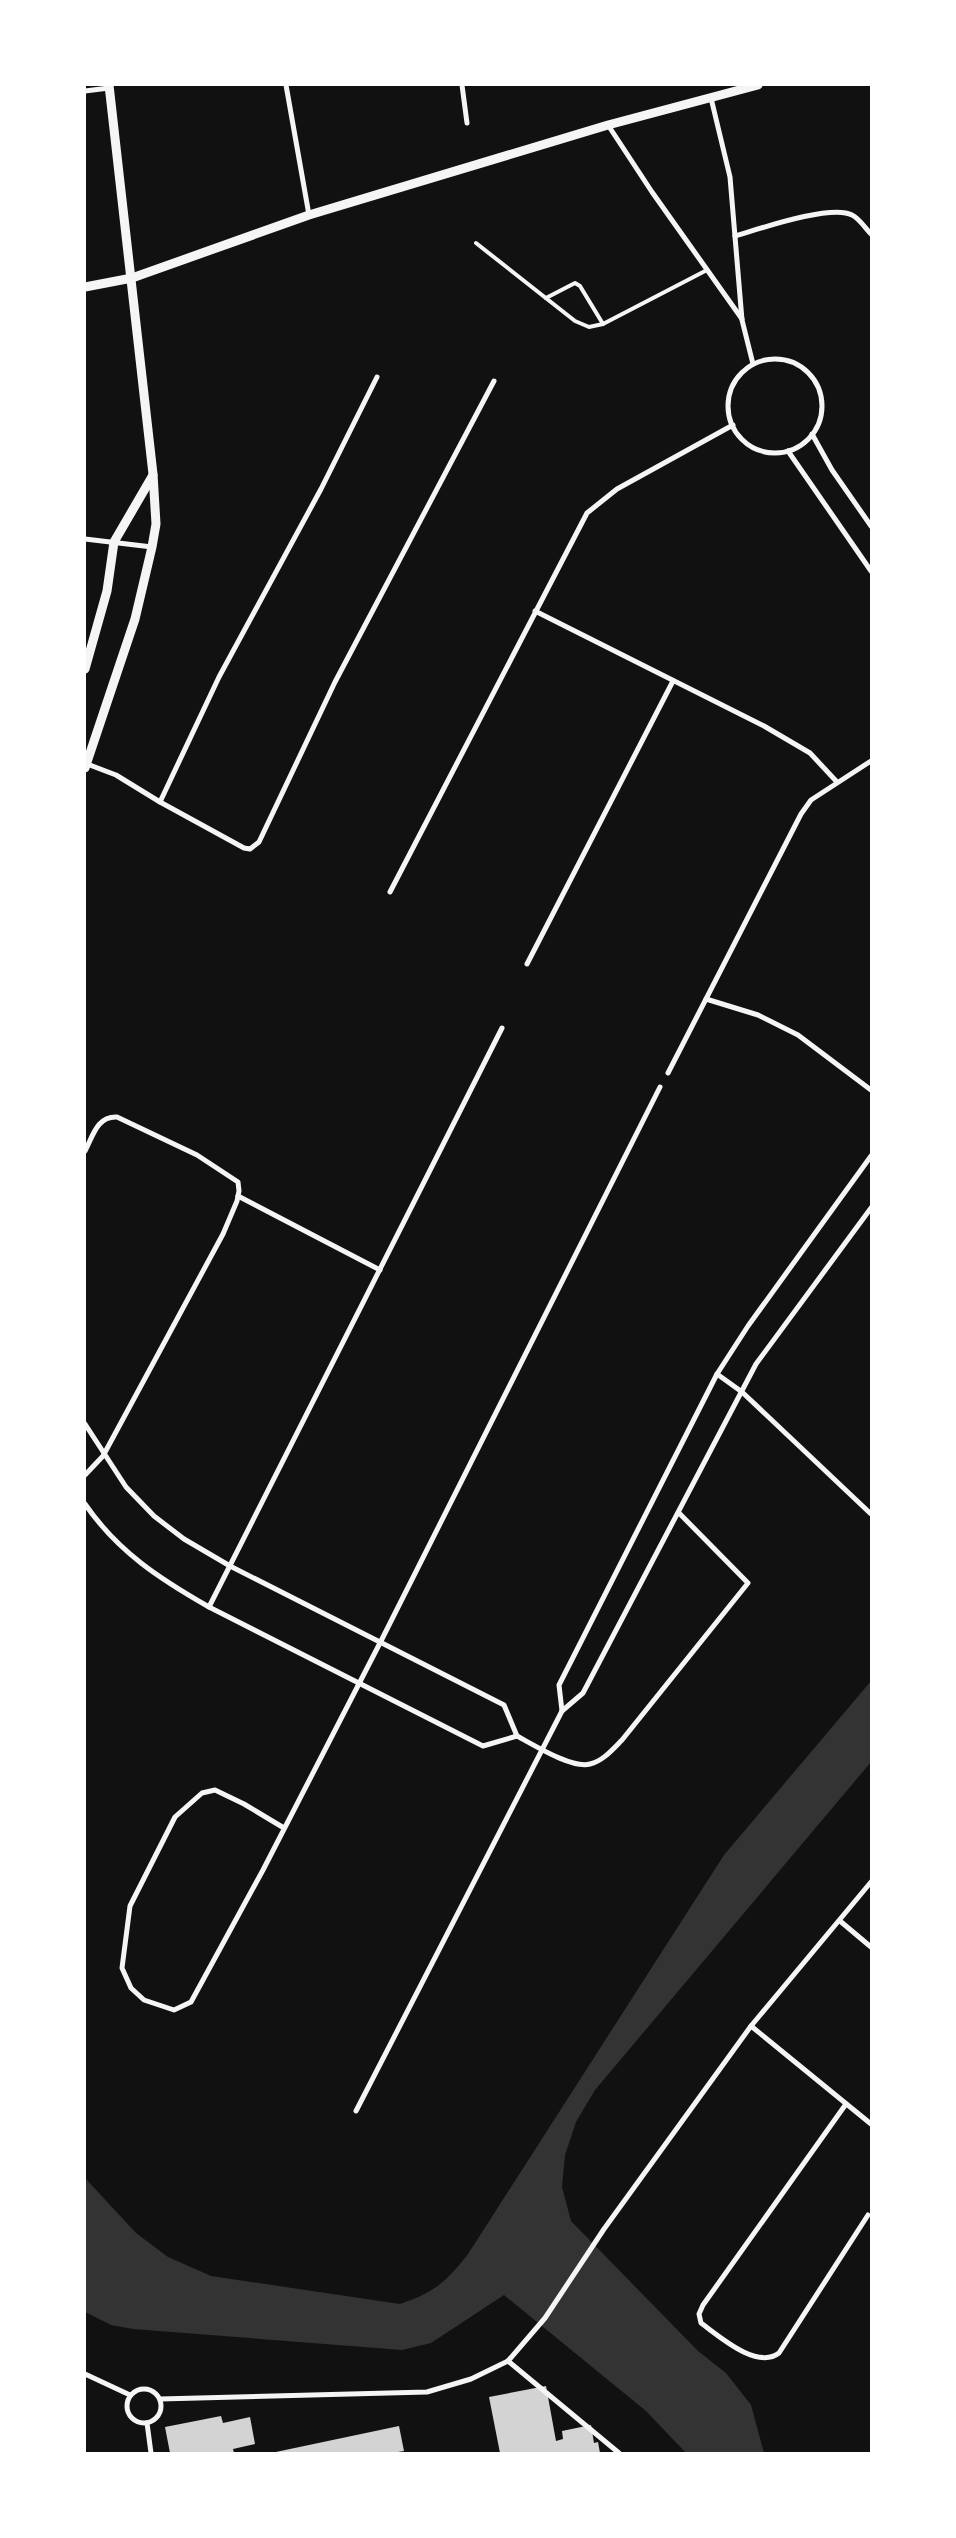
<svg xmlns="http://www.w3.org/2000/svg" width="956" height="2538" font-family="Inter,sans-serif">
  <rect width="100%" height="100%" fill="#111"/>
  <path fill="#333" d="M871,1681V1762L595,2090L576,2122L565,2155L562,2187L571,2221L698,2351L726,2373L751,2405L764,2453H686L646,2411L504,2295L431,2343L402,2350L133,2329L111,2325L85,2312V2178L136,2233L168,2257L211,2276L400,2304C435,2292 446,2282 468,2254L724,1855Z"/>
  <g fill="#d3d3d3">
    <polygon points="546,2386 556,2441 563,2439 562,2431 591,2425 594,2443 598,2442 600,2453 500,2453 489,2397"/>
    <polygon points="221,2416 223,2423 250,2417 255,2444 233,2449 234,2453 170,2453 165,2427"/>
    <polygon points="399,2426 404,2451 392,2453 271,2453"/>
  </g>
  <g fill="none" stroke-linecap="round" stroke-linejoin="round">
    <g stroke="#f5f5f5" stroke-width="4">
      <polyline points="476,243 575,321 589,327 603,324 707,270"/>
      <polyline points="546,298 575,283 580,286 603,324"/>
    </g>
    <g stroke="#f5f5f5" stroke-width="5">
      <polyline points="286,85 309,215"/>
      <polyline points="462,85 467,123"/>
      <polyline points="85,91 109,88"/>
      <polyline points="711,98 730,177 742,320 753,364"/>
      <polyline points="608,125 652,192 742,319"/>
      <path d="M735,236C759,229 831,204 852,215C859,218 866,229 871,234"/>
      <circle cx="775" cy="406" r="47"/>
      <polyline points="812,434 832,470 871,526"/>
      <polyline points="788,451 871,571"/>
      <polyline points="85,539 152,547"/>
      <polyline points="535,611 764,726 810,753 837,782"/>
      <polyline points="87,764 116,775 160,802 244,848 250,849 259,842 335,682 494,381"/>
      <polyline points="160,802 219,677 321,489 377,377"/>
      <polyline points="390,892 587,513 617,489 733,425"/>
      <polyline points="527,964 673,681"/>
      <polyline points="706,999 758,1015 798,1035 871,1090"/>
      <polyline points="668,1073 801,814 811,800 871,761"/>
      <path d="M85,1151C93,1136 97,1116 117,1117L197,1155L238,1182L239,1191L237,1201L223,1234L103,1456L85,1475"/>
      <polyline points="238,1196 380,1270"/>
      <polyline points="717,1374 742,1392 871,1514"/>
      <path d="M85,1424L126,1487L154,1516L184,1539L230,1566L504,1705L517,1736C534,1745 572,1769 590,1764C603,1761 613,1749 622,1740L748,1583L679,1513"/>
      <path d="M85,1504C118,1552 160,1579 209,1607L483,1746L517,1736"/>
      <polyline points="209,1607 502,1028"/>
      <polyline points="562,1711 559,1685 717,1374 748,1326 871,1156"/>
      <polyline points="284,1828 244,1804 215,1790 202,1793 175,1817 130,1906 122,1968 131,1988 144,2000 174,2010 191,2002 263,1870 381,1641 660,1087"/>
      <polyline points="840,1921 871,1947"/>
      <polyline points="751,2026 871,2124"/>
      <path d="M846,2104L703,2305L699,2314L701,2323C719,2336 757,2370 779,2353L868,2215"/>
      <polyline points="356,2111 562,1711 583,1693 756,1364 871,1208"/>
      <polyline points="508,2361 619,2453"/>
      <polyline points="85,2374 130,2395"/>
      <circle cx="144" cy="2406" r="17"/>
      <polyline points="160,2399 427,2392 471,2379 508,2361 545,2318 604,2229 751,2026 871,1882"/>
      <polyline points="147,2423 151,2453"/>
    </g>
    <g stroke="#f5f5f5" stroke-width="9">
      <polyline points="85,287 132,278 309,215 608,125 758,85"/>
      <polyline points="85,669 107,591 114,542 153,475"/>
      <polyline points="85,768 135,619 152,547 156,524 153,474 109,85"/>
    </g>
  </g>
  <rect width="956" height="2538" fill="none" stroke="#ffffff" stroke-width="172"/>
</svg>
